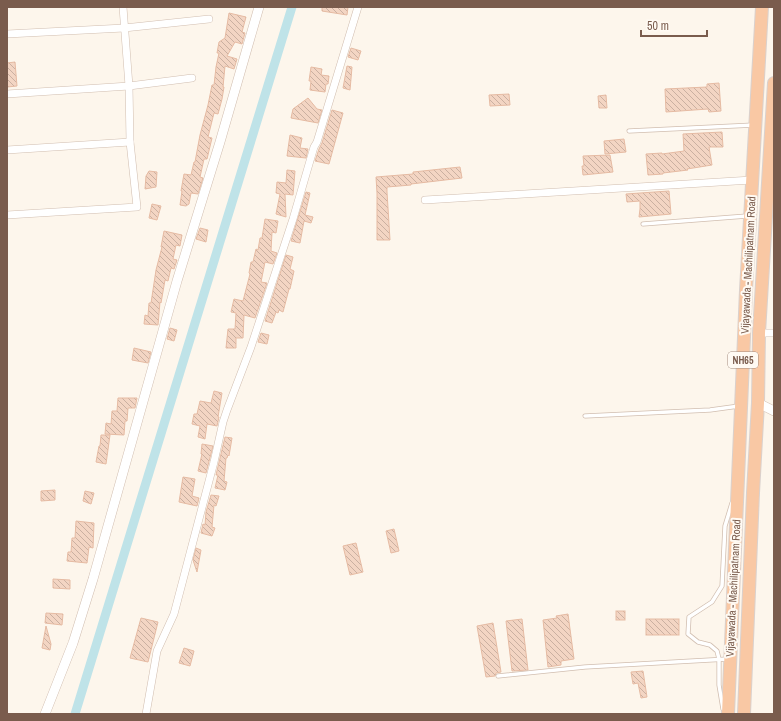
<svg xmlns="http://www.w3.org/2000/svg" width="781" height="721" font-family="'Archivo Narrow',sans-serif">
  <defs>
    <pattern id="building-back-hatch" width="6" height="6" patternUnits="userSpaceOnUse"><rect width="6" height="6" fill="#f3d5c3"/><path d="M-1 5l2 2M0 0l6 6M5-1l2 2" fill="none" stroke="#cab0a1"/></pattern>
  </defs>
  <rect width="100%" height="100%" fill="#fdf6ec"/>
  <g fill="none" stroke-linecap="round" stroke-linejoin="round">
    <polyline stroke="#bfe3e8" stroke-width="9" points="75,714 292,7"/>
  </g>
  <g fill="url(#building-back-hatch)" stroke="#e6bba3">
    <polygon points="322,7 348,7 347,15 322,11"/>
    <polygon points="229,13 246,17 242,32 245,33 242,44 235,42 227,56 237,59 234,69 225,66 223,87 224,87 222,99 218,114 214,113 208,137 212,138 207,159 204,159 200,177 203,178 198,194 191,193 189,204 186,206 180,205 182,191 181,191 184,174 191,175 194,162 195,162 200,135 208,105 212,85 214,85 216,67 219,53 217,53 219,42 225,38"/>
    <polygon points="351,48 361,51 358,60 348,57"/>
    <polygon points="15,62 17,86 7,87 7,63"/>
    <polygon points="347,66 352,67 350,90 343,88"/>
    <polygon points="311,67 322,69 321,75 329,76 328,84 326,84 325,92 310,90 311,81 309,81"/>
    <polygon points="719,83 721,111 709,112 708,109 666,112 665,89 707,87 707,84"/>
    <polygon points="509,94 510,105 490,106 489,95"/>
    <polygon points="606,95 607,108 599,108 598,96"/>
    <polygon points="308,98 317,109 322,110 318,123 291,118 293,109"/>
    <polygon points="332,110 343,113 329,164 315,161 319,149 322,143"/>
    <polygon points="722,132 723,147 709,147 712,165 687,169 688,170 663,173 663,174 648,175 646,154 662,153 662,154 684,151 683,134"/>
    <polygon points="290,135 302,138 300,148 308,149 306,158 287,156"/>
    <polygon points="624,139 626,152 605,154 604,141"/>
    <polygon points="610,155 613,172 583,175 582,166 584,166 583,156"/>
    <polygon points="460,167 462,178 411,184 411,185 387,187 387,192 390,240 377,240 377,193 376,177 413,174 413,172"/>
    <polygon points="287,170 295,171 293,195 285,194 286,217 276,214 280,194 276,193 277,182 286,183"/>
    <polygon points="149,171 157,172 156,187 145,189 146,176"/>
    <polygon points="669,191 671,214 639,217 640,209 640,201 627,202 626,194"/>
    <polygon points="306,192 310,193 305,215 313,217 311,223 304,221 300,243 291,241"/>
    <polygon points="152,204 161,206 157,220 149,218"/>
    <polygon points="265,219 278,221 276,233 272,232 271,251 277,253 273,264 265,262 261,282 267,283 255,318 244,315 243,338 236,338 236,348 226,348 228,329 235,329 236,313 231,312 234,299 243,301 250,274 249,273 251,262 253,262 256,249 258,250 260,238 262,238"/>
    <polygon points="200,228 208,230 206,242 196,239"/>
    <polygon points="164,231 182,235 180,246 176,245 173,259 177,260 174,269 171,268 168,281 165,280 161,303 160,302 158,325 144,324 145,315 148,316 149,303 151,303 156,270 162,247 161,247"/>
    <polygon points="286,255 293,257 290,269 294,271 290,289 289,289 283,312 279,310 278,313 276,312 272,323 265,321"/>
    <polygon points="170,328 177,330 174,341 167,339"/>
    <polygon points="261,333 269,335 267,344 258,342"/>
    <polygon points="134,348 151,352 148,363 132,360"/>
    <polygon points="214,391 222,393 218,417 219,417 217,426 207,424 205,439 198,437 200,426 192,424 194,414 197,414 200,401 211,403"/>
    <polygon points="118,398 137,398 135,408 128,408 127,421 125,421 124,435 105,434 106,423 111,424 112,411 117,411"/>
    <polygon points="101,435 110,435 106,464 96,462 99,446 100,446"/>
    <polygon points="225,437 232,438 229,456 228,455 227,458 226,458 224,481 227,482 225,490 215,488 218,475 216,475"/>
    <polygon points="202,444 213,446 206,473 198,471 202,454 201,454"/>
    <polygon points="183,477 195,479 192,496 199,498 197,506 179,502"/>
    <polygon points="55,490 55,500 41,501 41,491"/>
    <polygon points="85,491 94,493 91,504 83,501"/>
    <polygon points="211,495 219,496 216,506 214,505 212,527 215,528 212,536 201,533 203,524 205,525 206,512"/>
    <polygon points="76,521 94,523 93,548 89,547 87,563 67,561 68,552 71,552 72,538 75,538"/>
    <polygon points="394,529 399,551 391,553 386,531"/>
    <polygon points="356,543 363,572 350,575 343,546"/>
    <polygon points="196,548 201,550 197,572 193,560"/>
    <polygon points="53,579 70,580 70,589 53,588"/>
    <rect x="616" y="611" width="9" height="9"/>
    <polygon points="46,613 63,614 62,625 45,623"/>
    <polygon points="568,614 574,659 561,661 561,665 548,667 543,620 557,618 556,616"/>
    <polygon points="141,618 158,622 148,662 130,658"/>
    <polygon points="522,619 528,670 512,671 506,621"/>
    <rect x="646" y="619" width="33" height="16"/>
    <polygon points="493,623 501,672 496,673 495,676 486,677 477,626"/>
    <polygon points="46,626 51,644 50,650 42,648"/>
    <polygon points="184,648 194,651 190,666 179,663"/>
    <polygon points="643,671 647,697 641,698 638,683 633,684 631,672"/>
  </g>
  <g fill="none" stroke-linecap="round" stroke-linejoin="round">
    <g stroke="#d1beb0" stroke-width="5">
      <g id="service">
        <polyline points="629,131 754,125"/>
        <polyline points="643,224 747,216"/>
        <polyline points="585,416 710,410 739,406"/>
        <polyline points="498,676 585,667 728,659"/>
        <polyline points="723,709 719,685 719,659 717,651 710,645 698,642 688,634 689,617 712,602 722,586 725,526 732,503"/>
      </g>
    </g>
    <g stroke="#d1beb0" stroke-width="8">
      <g id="minor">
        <polyline points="7,34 124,28 209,19"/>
        <polyline points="7,94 129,86 192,78"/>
        <polyline points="7,150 130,142 129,86 123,7"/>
        <polyline points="425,200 752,180"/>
        <polyline points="7,215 137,207 130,142"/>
        <polyline points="759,333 774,333"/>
        <polyline points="146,714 157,651 174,614 214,462 223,422 227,410 251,347 293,219 314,147 317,142 358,7"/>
      </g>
    </g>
    <g stroke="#d1beb0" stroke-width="10">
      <g id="tertiary">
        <polyline points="758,403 774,411"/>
        <polyline points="45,714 73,643 93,579 177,281 220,142 259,7"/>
      </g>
    </g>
    <g stroke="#dad1cd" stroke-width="14">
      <g id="trunk">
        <polyline points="728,714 746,290 762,7"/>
        <polyline points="744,714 753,493 758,403 759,333 774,83"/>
      </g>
    </g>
    <use href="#service" stroke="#fff" stroke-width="3.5"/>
    <use href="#minor" stroke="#fff" stroke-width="7"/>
    <use href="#tertiary" stroke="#fff" stroke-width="9"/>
    <use href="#trunk" stroke="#f9c8a4" stroke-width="12"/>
  </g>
  <g text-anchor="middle" stroke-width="4" stroke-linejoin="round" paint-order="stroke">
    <rect fill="#fffaf3" stroke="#a28b7f" stroke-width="1" x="728" y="352" width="30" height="16" rx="3"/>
    <g font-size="10" font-weight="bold" fill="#7a5c4d">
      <text x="743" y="364">NH65</text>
    </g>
    <g font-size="11" fill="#7a5c4d" stroke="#fffaf3">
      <text transform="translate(748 265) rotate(-87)" y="4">Vijayawada - Machilipatnam Road</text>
      <text transform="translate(733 588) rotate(-87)" y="4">Vijayawada - Machilipatnam Road</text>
    </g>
  </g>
  <rect width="781" height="721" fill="none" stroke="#7a5c4d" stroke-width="16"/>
  <path d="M641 30v6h66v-6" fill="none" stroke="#7a5c4d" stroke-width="2"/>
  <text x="647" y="30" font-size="12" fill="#7a5c4d" stroke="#fffaf3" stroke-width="3" paint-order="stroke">50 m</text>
</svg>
